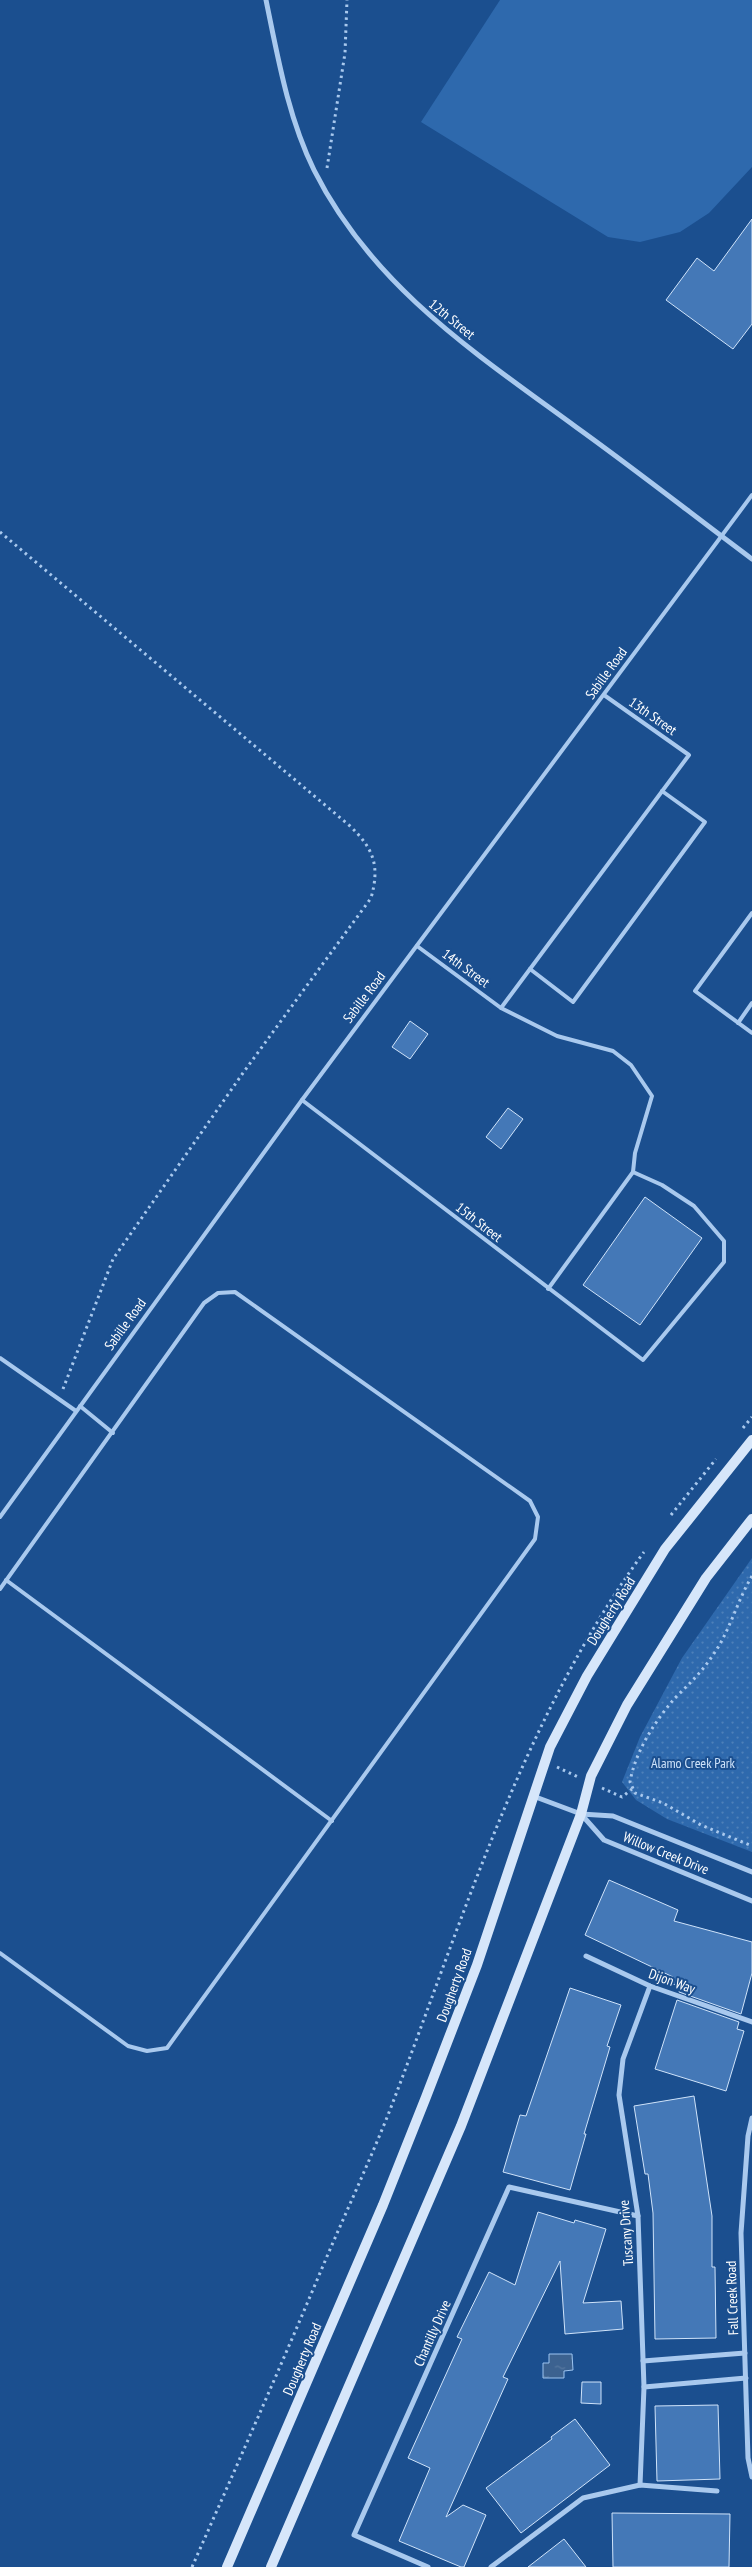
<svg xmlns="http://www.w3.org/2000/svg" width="752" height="2567" font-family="'PT Sans Narrow',sans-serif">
  <defs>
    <pattern id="park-dots" width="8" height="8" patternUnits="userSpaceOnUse" patternTransform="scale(1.25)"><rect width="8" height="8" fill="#2e69ad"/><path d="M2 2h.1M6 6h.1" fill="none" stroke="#4d80b9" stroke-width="1.8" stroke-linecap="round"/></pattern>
    <pattern id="water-ripples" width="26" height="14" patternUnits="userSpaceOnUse" patternTransform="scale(1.25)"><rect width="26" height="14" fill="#3c6290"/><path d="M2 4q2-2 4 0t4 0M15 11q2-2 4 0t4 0" fill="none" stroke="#597aa1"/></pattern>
  </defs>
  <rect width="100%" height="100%" fill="#1b4f8f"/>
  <polygon fill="#2e69ad" points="500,0 752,0 752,167 709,213 680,232 640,242 608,237 421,122"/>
  <polygon fill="url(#park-dots)" points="752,1558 752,1852 667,1819 636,1800 622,1782 640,1737 682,1658"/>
  <polygon fill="url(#water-ripples)" stroke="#9cc4f0" points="549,2354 572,2354 573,2370 564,2371 564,2378 543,2378 543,2363 549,2363"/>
  <g fill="#4478b7" stroke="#cfe3fa">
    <polygon points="752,219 752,324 733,349 666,300 697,258 714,271"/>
    <polygon points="410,1021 428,1034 410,1059 392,1047"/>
    <polygon points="508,1108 523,1119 501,1149 486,1137"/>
    <polygon points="645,1197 702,1238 640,1325 583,1285"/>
    <polygon points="609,1880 678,1910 674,1921 752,1942 752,1973 741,2014 679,1992 681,1986 672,1984 673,1977 585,1935"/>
    <polygon points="570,1988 621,2005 607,2046 610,2047 584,2134 586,2134 570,2190 503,2172 520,2115 526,2116"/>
    <polygon points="677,2000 739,2022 737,2029 744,2031 726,2091 655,2069"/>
    <polygon points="694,2096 712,2216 712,2267 715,2267 716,2338 655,2339 653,2213 648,2174 645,2174 634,2106"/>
    <polygon points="538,2212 574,2223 575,2220 606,2229 583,2303 621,2301 623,2329 565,2334 560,2261 503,2377 508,2379 446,2517 463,2505 486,2515 464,2567 461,2567 399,2541 430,2468 408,2458 462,2339 457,2337 489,2272 515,2285"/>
    <polygon points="582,2382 601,2382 601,2404 581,2403"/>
    <polygon points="718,2405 720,2479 657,2481 655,2406"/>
    <polygon points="575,2419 610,2465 521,2533 486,2488 552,2439 551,2437"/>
    <polygon points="612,2513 730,2514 729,2567 613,2567"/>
    <polygon points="564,2539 586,2567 528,2567"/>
  </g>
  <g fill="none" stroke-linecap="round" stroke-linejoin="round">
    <g stroke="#a9c9ee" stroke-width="3" stroke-dasharray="2.5 4" stroke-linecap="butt">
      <polyline points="327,168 345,53 347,0"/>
      <path d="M0,532L350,826C374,849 380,866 371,898L243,1073L113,1259L63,1389"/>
      <polyline points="743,1428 752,1417"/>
      <polyline points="671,1515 716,1459"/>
      <path d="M752,1576C737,1601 730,1631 713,1655C702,1672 689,1684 675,1698C655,1721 635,1752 630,1782L635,1793L663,1803L701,1825L752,1846"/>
      <polyline points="557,1767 578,1777"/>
      <polyline points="602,1788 622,1797 632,1789"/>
      <path d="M192,2567C238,2463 284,2359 328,2254C348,2208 369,2162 388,2115C462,1924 521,1720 644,1552"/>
    </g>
    <g stroke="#a9c9ee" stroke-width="4">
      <polyline points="752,913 695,991 752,1033"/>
      <polyline points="417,946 501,1008 557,1036 613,1051 631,1065 652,1096 635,1153 633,1172 548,1289"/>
      <polyline points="530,969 573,1002 705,822 662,791"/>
      <polyline points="501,1008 689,755 604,695"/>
      <polyline points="738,1023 752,1003"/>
      <polyline points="302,1100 643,1360 724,1262 724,1241 694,1206 662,1185 633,1172"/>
      <polyline points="0,1358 76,1411"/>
      <polyline points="80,1406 113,1433"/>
      <polyline points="0,1517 302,1100 752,495"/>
      <polyline points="6,1580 332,1821"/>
      <polyline points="0,1589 204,1303 218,1293 235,1292 530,1501 538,1517 535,1539 167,2048 147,2051 128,2046 0,1953"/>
    </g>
    <g stroke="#a9c9ee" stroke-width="5">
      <path d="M266,0C278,58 288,117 314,170C372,286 475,353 576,427C636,470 693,515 752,559"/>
      <polyline points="533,1796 581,1814 613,1816 752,1872"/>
      <polyline points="581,1814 604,1840 752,1901"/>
      <polyline points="586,1956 650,1986 752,2022"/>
      <polyline points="752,2118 748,2136 741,2233 748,2458 752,2477"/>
      <polyline points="643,2361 745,2353"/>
      <polyline points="644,2387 746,2378"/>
      <polyline points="640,2485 644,2387 638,2216 619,2095 623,2059 650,1986"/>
      <polyline points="428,2567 354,2535 509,2187 638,2216"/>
      <polyline points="491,2567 583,2498 640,2485 717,2491"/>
    </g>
    <g stroke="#d6e6fa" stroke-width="10">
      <polyline points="227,2567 383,2205 426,2097 477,1965 550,1747 587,1676 665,1549 752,1440"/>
      <polyline points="271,2567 461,2126 581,1814 591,1776 627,1705 706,1578 752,1519"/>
    </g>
  </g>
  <g text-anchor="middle" stroke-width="4" stroke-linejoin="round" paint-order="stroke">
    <g font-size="14" fill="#fff" stroke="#1b4f8f">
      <text transform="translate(452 319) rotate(39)" y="5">12th Street</text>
      <text transform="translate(606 673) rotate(-54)" y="5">Sabille Road</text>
      <text transform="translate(653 716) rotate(35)" y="5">13th Street</text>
      <text transform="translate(466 968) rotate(36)" y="5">14th Street</text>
      <text transform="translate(364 997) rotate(-53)" y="5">Sabille Road</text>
      <text transform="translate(479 1222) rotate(38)" y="5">15th Street</text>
      <text transform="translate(125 1324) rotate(-54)" y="5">Sabille Road</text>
      <text transform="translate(611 1611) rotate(-58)" y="5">Dougherty Road</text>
      <text transform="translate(666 1853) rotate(22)" y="5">Willow Creek Drive</text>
      <text transform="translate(672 1981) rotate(20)" y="5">Dijon Way</text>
      <text transform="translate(454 1985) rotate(-70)" y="5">Dougherty Road</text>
      <text transform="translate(626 2233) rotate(-94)" y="5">Tuscany Drive</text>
      <text transform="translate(732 2298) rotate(-92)" y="5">Fall Creek Road</text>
      <text transform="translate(432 2333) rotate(-66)" y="5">Chantilly Drive</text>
      <text transform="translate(302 2359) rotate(-67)" y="5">Dougherty Road</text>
    </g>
    <g font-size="14" fill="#cfe3fa" stroke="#1b4f8f">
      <text x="693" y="1768">Alamo Creek Park</text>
    </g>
  </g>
</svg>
